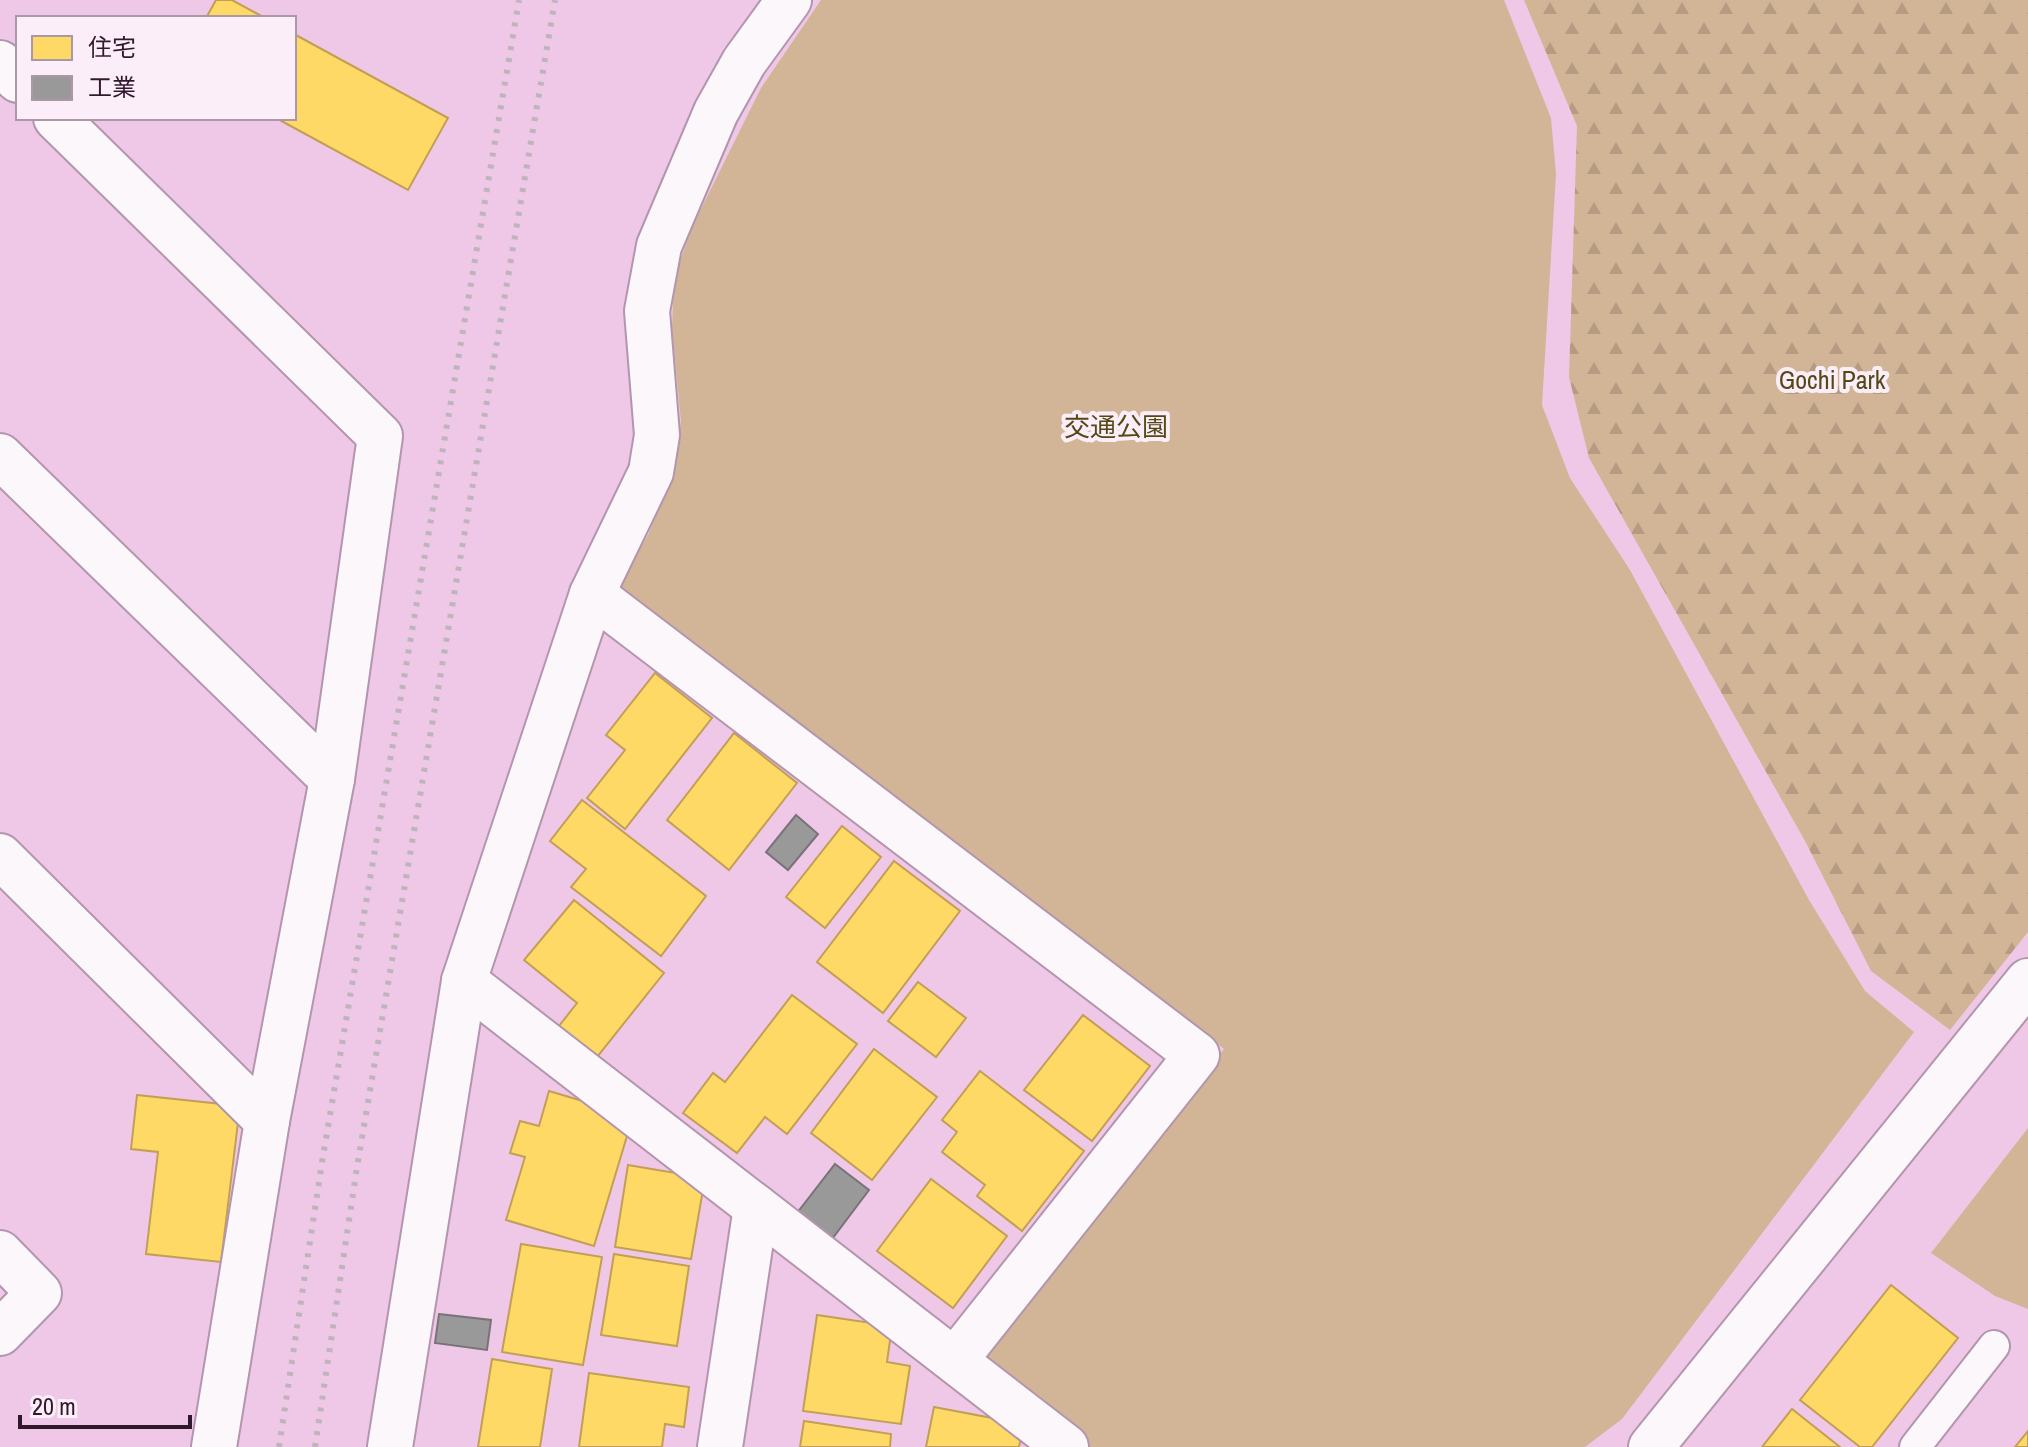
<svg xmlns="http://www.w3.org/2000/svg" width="2028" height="1447" font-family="'Archivo Narrow','Noto Sans JP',sans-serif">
  <defs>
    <pattern id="forest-firs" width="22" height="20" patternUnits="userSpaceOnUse" patternTransform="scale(2)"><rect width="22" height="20" fill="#d2b597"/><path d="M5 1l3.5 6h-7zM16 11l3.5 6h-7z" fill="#b59b82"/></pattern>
  </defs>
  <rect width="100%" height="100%" fill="#eec8e6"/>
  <g fill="#d2b597">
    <polygon points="821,0 1504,0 1551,118 1556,174 1542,405 1570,478 1630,570 1809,900 1865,991 1914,1032 1622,1419 1585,1447 1089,1447 977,1359 1224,1049 617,584 648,535 670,481 681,422 672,328 674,276 694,223 761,88"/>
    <polygon points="2028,1128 2028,1309 1995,1296 1931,1253"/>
  </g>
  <polygon fill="url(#forest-firs)" points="1524,0 2028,0 2028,932 1950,1030 1871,971 1805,841 1589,458 1569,377 1577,126"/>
  <g fill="#ffd966" stroke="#c29f55" stroke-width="2">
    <polygon points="216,0 232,0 265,18 206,18"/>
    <polygon points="294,34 448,118 408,190 276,118 294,118"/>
    <polygon points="655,673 712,718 625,829 587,798 625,750 606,735"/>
    <polygon points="734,733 797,783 729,870 667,820"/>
    <polygon points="582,800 706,896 661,956 571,887 586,869 550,841"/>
    <polygon points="842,826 881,857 825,928 786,897"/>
    <polygon points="894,861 960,911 883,1013 817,962"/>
    <polygon points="574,900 664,973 597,1057 559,1026 577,1003 524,960"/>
    <polygon points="918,982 966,1018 936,1057 888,1021"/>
    <polygon points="792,995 857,1044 787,1134 765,1117 737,1153 683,1113 713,1073 725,1082"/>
    <polygon points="1083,1015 1150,1066 1092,1141 1024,1090"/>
    <polygon points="874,1049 937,1097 872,1180 811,1133"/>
    <polygon points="980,1071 1084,1151 1022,1231 977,1196 985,1185 942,1152 957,1132 942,1120"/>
    <polygon points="549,1091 633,1116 594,1246 506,1220 525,1157 510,1153 520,1121 539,1126"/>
    <polygon points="137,1095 240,1106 221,1262 146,1254 158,1152 131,1149"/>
    <polygon points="628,1165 705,1178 691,1259 615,1247"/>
    <polygon points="931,1179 1007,1236 953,1308 877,1251"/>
    <polygon points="521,1244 602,1257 583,1365 502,1352"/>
    <polygon points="614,1254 689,1266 677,1346 601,1335"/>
    <polygon points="1891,1285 1958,1338 1872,1447 1860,1447 1800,1400"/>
    <polygon points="817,1315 892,1326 887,1362 910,1366 901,1424 803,1411"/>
    <polygon points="492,1359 552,1369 540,1447 478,1447"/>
    <polygon points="589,1373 689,1387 684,1427 665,1424 662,1447 579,1447"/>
    <polygon points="934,1407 1024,1424 1019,1447 926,1447"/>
    <polygon points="1792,1409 1840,1447 1762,1447"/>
    <polygon points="804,1421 891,1434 890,1447 800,1447"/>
    <polygon points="2028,1431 2028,1447 2015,1447"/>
  </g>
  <g fill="#999" stroke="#7a7279" stroke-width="2">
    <polygon points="796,815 818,834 788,870 766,852"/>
    <polygon points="835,1164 869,1190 832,1239 797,1213"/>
    <polygon points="439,1314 491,1320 487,1350 435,1343"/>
  </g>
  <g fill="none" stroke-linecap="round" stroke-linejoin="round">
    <g stroke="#b395ad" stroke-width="34">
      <polyline id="lane" points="1915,1447 1994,1346"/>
    </g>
    <g stroke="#b395ad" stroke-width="48">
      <g id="street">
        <polyline points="0,63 18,80"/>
        <polyline points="56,118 380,436 332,779 267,1121 214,1447"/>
        <polyline points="0,456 332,779"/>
        <polyline points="592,594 1197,1055 955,1360"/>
        <polyline points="0,856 267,1121"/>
        <polyline points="464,981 1066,1447"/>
        <polyline points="0,1253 39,1293 0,1333"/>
        <polyline points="390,1447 464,981 592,594 651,472 657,435 647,311 659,246 716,112 744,62 789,0"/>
        <polyline points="720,1447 756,1207"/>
        <polyline points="1651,1447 2028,981"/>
      </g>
    </g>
    <use href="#lane" stroke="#fcf7fb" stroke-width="30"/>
    <use href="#street" stroke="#fcf7fb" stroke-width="44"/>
    <g stroke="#beb5bc" stroke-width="6" stroke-dasharray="4 8" stroke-linecap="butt">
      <polyline points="279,1447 322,1162 519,0"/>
      <polyline points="315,1447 357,1167 555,0"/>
    </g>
  </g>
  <g text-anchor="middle" stroke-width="8" stroke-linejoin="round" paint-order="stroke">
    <g font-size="26" fill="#554817" stroke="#fceef9">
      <text x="1832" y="389">Gochi Park</text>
      <text x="1116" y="436">交通公園</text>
    </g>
  </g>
  <rect x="16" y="16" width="280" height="104" fill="#fceef9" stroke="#ab98a7" stroke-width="2"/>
  <rect x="32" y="36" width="40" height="24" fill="#ffd966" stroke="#ab98a7" stroke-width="2"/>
  <text x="88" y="56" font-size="24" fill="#32182d">住宅</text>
  <rect x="32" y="76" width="40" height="24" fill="#999999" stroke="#ab98a7" stroke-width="2"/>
  <text x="88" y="96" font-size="24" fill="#32182d">工業</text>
  <path d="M20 1415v12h170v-12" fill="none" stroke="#32182d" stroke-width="4"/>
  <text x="32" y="1415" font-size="24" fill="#32182d" stroke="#fceef9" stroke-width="6" paint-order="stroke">20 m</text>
</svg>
